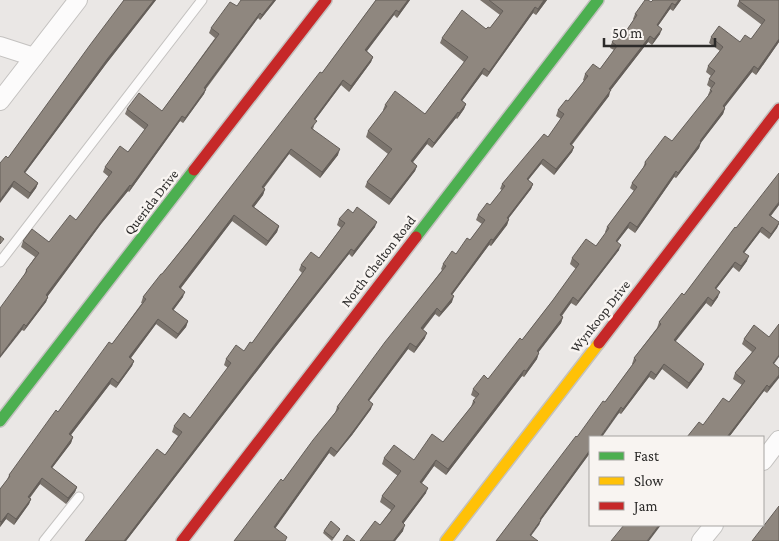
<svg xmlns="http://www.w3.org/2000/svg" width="779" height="541" font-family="'Crimson Pro',serif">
  <rect width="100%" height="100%" fill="#eae7e5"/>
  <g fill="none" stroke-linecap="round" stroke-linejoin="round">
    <g stroke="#c4c2c0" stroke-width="11">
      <g id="lane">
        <polyline points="0,262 202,0"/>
        <polyline points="44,541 79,497"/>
      </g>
    </g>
    <g stroke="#c4c2c0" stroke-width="20">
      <g id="street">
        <polyline points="0,46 34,57"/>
        <polyline points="0,101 78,0"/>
        <polyline points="763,461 779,440"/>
        <polyline points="701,541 714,525"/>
      </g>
    </g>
    <g stroke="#c4c2c0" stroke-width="14">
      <g id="fast">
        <polyline points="416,237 598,0"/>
        <polyline points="0,421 194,170"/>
      </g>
    </g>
    <g stroke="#c4c2c0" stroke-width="14">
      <polyline id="slow" points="446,541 599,343"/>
    </g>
    <g stroke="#c4c2c0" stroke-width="14">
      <g id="jam">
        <polyline points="194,170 326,0"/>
        <polyline points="599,343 779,109"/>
        <polyline points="182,541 416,237"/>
      </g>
    </g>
    <use href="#lane" stroke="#fcfbfb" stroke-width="9"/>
    <use href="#street" stroke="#fcfbfb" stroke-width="18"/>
    <use href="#fast" stroke="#4caf50" stroke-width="11"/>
    <use href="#slow" stroke="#ffc107" stroke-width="11"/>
    <use href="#jam" stroke="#c62828" stroke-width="11"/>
  </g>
  <g fill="#7b746d">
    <polygon points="124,0 156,0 106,64 25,173 38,183 36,188 28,199 12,187 8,158"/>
    <polygon points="276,0 260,20 258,18 206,89 204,94 183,123 180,121 129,192 128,191 101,224 48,296 48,297 46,302 24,331 22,330 24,276 26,270 35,257 21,247 23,241 49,242 76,220 109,177 103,172 105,167 128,152 145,130 125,114 127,109 162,111 215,38 209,33 211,28 237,6"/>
    <polygon points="376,0 410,0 397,18 394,15 367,51 373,57 371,62 349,92 341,85 315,120 314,126 313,129 338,155 320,178 289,154 264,188 265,189 263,195 254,207 279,226 277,232 266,246 232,221 181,288 183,297 173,310 188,321 186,327 176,339 156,324 131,358 134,361 132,366 116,388 110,384 71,435 73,437 71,443 52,468 77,487 75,492 66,504 40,484 30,498 31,499 29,504 14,525 6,519 0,527 0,489 7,480 9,475 112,344 142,303 141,303 143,297 162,274 322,73"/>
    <polygon points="480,0 547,0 536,15 533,13 487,77 482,74 462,101 466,104 464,109 457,119 456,118 432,148 427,144 413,162 417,166 415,171 389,205 365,187 367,182 388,154 366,137 368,131 384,111 383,110 385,105 425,114 464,62 440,43 442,38 490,28 500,15"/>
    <polygon points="681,0 673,11 670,9 658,26 660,34 652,45 648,42 610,91 609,96 572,145 574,147 572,152 554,175 541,164 528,180 533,184 531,189 508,219 509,219 507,225 491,246 489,245 452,295 452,302 439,317 435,314 423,330 425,338 414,353 408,349 369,401 371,409 352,435 334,457 329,453 275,528 234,541 283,481 335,413 337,407 442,270 441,269 443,264 456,254 470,240 482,224 476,220 478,215 490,205 502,190 500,189 502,184 548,137 561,119 556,116 558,110 568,101 584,81 583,80 585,74 600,69 614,50 610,48 612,42 624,34 634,20 633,19 635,14 651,2"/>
    <polygon points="779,0 779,42 756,75 752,72 724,107 725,108 723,114 701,142 699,148 676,178 674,177 635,233 628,228 617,242 619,250 576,306 571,303 562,316 563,317 561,323 538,352 537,359 524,377 522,376 446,475 434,466 422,483 426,493 403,524 403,531 395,541 360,541 380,525 391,510 380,502 382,496 398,476 382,464 384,458 414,460 443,442 471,407 473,401 476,398 471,395 473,389 488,379 522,340 553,300 576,269 570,264 572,258 596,246 606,233 605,232 607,227 634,191 630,188 632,183 643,168 645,162 672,141 709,96 708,95 711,88 707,85 709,79 711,76 706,72 708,66 720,51 709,43 711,37 740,42 751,39 762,25 737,6 739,1"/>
    <polygon points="779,205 771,216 779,224 777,228 769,239 760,232 744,253 747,261 739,272 733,267 716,289 718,297 711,307 706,303 675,341 702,369 687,389 662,369 654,380 649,377 621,414 619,413 590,437 590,453 541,520 539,525 496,541 605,402 633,364 632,364 634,358 657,328 659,322 684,295 736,228"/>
    <polygon points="353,213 375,227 352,257 349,254 274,349 126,541 85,541 165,455 178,436 172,432 174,426 190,418 228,368 224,365 226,359 244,351 252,343 302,273 299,270 301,265 319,258 341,228 337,225 339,219"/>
    <polygon points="754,325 774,364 779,368 767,393 764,391 729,437 687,437 703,425 729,402 742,385 733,379 735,373 752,352 742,344 744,339"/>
    <polygon points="340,529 339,531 332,541 323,533 324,531"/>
  </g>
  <g fill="#645e59">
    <polygon points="154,0 156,0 106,64 22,177 24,172 108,58"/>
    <polygon points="274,0 276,0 260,20 262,15"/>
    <polygon points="408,0 410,0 397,18 399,12"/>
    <polygon points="544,0 547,0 536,15 538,9"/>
    <polygon points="679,0 681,0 673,11 675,5"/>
    <polygon points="672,3 670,9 655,30 657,25"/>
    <polygon points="535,7 533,13 487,77 489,72"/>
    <polygon points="396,10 394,15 363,56 365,50"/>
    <polygon points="260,13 258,18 202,93 204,88"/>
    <polygon points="662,29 660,34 652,45 654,39"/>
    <polygon points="650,36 648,42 610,91 609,96 568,149 570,144 609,89"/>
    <polygon points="779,39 779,42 756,75 758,69"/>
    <polygon points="373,57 371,62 349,92 351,86"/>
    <polygon points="754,66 752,72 721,112 723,106"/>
    <polygon points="484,68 482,74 459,105 461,100"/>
    <polygon points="343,80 341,85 312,124 314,119"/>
    <polygon points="206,89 204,94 183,123 185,118"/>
    <polygon points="466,104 464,109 457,119 459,113"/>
    <polygon points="725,108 723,114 700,144 701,142 699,148 676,178 678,173 700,141"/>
    <polygon points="458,112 456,118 432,148 434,143"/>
    <polygon points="182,116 180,121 129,192 131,186"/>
    <polygon points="429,138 427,144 409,167 411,161"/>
    <polygon points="574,147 572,152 554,175 556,169"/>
    <polygon points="291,149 289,154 260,192 262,187"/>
    <polygon points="340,149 338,155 320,178 322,172"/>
    <polygon points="543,159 541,164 525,184 527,179"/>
    <polygon points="417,166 415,171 389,205 391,199"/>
    <polygon points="676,171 674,177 635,233 637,227"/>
    <polygon points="14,181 12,187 0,203 0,200"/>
    <polygon points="38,183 36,188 28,199 30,193"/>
    <polygon points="533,184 531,189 505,223 507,218"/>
    <polygon points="130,185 128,191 101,224 44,301 46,295 103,219"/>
    <polygon points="265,189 263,195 250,212 252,206"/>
    <polygon points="779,202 779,205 767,220 769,215"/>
    <polygon points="234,215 232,221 177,293 179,287"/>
    <polygon points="509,219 507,225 491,246 493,240"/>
    <polygon points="377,222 375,227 352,257 354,251"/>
    <polygon points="630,222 628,228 614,246 616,241"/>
    <polygon points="779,223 777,228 769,239 771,234"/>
    <polygon points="279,226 277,232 266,246 268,241"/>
    <polygon points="762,227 760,232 741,257 743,252"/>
    <polygon points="491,239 489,245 449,299 451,294"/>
    <polygon points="621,245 619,250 576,306 578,301"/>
    <polygon points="351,249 349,254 274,349 126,541 124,541 276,343"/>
    <polygon points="749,256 747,261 739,272 741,266"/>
    <polygon points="735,262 733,267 713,293 715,288"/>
    <polygon points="185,292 183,297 170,315 172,309"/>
    <polygon points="720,292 718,297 711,307 713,301"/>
    <polygon points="454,296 452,302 439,317 441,312"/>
    <polygon points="48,297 46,302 24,331 26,326"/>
    <polygon points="573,297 571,303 558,320 560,315"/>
    <polygon points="708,297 706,303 672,346 674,340"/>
    <polygon points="437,308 435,314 419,334 421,328"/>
    <polygon points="563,317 561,323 535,357 537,351"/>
    <polygon points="158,319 156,324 127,363 129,357"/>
    <polygon points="188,321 186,327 176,339 178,334"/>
    <polygon points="24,324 22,330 0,358 0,356"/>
    <polygon points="427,333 425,338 414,353 416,347"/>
    <polygon points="410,343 408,349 366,405 368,400"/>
    <polygon points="539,353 537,359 524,377 526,371"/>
    <polygon points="779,355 779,357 771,368 773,363"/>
    <polygon points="134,361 132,366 116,388 118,383"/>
    <polygon points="664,364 662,369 654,380 656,375"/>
    <polygon points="704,364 702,369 687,389 689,383"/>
    <polygon points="524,370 522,376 446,475 448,469"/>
    <polygon points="651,371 649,377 621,414 623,409"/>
    <polygon points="779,375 779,378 767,393 769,387"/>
    <polygon points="112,378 110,384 67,440 69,434"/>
    <polygon points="767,385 764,391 729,437 727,437"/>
    <polygon points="373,404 371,409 352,435 334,457 337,452"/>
    <polygon points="621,407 619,413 602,437 600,437"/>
    <polygon points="73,437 71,443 49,472 51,467"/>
    <polygon points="331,447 329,453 272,533 274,527"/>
    <polygon points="590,450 590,453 538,524 540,519"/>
    <polygon points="436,460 434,466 418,488 420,482"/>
    <polygon points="42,478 40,484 26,502 28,497"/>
    <polygon points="77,487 75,492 66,504 68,498"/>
    <polygon points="428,488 426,493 400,528 402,522"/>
    <polygon points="31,499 29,504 14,525 16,519"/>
    <polygon points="8,513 6,519 0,527 1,522"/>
    <polygon points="541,520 539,525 528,540 530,535"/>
    <polygon points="405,525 403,531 395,541 393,541"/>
    <polygon points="659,525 661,525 649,541 647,541"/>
  </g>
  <g fill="#8f877f" stroke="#645e59">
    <polygon points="124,0 154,0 108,58 24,172 38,183 30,193 14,181 0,200 0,163 6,156 8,158 90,45"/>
    <polygon points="241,0 274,0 262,15 260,13 204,88 206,89 185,118 182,116 131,186 130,185 103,219 46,295 48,297 26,326 24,324 0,356 0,308 27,271 26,270 39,253 23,241 32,229 49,242 70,215 76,220 112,172 105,167 120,146 128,152 148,125 127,109 139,93 162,111 219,34 211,28 230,2 237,6"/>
    <polygon points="376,0 408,0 399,12 396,10 365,50 373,57 351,86 343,80 314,119 317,121 311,128 340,149 322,172 291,149 262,187 265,189 252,206 279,226 268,241 234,215 179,287 185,292 172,309 188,321 178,334 158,319 129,357 134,361 118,383 112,378 69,434 73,437 51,467 77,487 68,498 42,478 28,497 31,499 16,519 8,513 1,522 0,521 0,489 10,476 9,475 56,410 58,412 109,342 112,344 146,299 143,297 161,274 162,274 188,242 320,72 322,73"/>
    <polygon points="489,0 544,0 538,9 535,7 489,72 484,68 461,100 466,104 459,113 458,112 434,143 429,138 411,161 417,166 391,199 367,182 392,149 368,131 387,106 385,105 395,91 425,114 468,57 442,38 462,10 486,29 488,27 490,28 503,11"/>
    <polygon points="645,0 648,0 651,2 653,0 679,0 675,5 672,3 657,25 662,29 654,39 650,36 609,89 611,90 570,144 574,147 556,169 543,159 527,179 533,184 507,218 509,219 493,240 491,239 451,294 454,296 441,312 437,308 421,328 427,333 416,347 410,343 368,400 373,404 354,430 337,452 331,447 274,527 287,537 285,541 234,541 281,479 283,481 313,440 339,408 337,407 385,342 446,266 443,264 452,251 456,254 467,238 470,240 485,220 478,215 487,203 490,205 505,186 502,184 544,134 548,137 564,114 558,110 566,100 568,101 588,76 585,74 593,64 600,69 617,46 612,42 620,31 624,34 637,15 635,14"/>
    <polygon points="740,0 779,0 779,39 758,69 754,66 723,106 725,108 700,141 701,142 678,173 676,171 637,227 630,222 616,241 621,245 578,301 573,297 560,315 563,317 537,351 539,353 526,371 524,370 448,469 436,460 420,482 428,488 402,522 405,525 393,541 360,541 375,521 380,525 395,506 382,496 401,471 384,458 394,445 414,460 432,434 443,442 475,402 473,401 479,394 473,389 484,375 488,379 520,338 522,340 553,300 579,264 572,258 586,239 596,246 609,228 607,227 637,187 632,183 646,164 645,162 665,136 672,141 712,91 710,90 715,83 709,79 715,71 708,66 723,47 711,37 719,26 740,42 745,35 751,39 765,20 739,1"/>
    <polygon points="779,173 779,202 769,215 779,222 779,223 771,234 762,227 743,252 749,256 741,266 735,262 715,288 720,292 713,301 708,297 674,340 704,364 689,383 664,364 656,375 651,371 623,409 621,407 600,437 590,437 590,450 540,519 541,520 530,535 538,541 496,541 576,436 577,437 603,401 605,402 636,360 634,358 661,324 659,322 682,293 684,295 735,227 736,228"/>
    <polygon points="357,207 377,222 354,251 351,249 276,343 124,541 85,541 157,449 165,455 182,432 174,426 184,413 190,418 231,363 226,359 236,345 244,351 250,342 252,343 306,268 301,265 311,252 319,258 345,223 339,219 348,209 353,213"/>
    <polygon points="0,236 4,239 0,244"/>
    <polygon points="779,324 779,355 773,363 779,368 779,375 769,387 767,385 727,437 687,437 699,422 703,425 723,398 729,402 745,381 735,373 756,348 744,339 754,325 769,337"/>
    <polygon points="779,506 779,541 752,541"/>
    <polygon points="331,521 340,529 333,538 324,531"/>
    <polygon points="624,525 659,525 647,541 611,541"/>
    <polygon points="347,535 355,541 343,541"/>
  </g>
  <g text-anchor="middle" stroke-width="5" stroke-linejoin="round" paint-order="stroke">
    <g font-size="14" fill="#2c2b2a" stroke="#f8f4f1">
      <text transform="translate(151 202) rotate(-52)" y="5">Querida Drive</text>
      <text transform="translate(378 261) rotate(-52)" y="5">North Chelton Road</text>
      <text transform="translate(600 316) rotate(-52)" y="5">Wynkoop Drive</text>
    </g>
  </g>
  <rect x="589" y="436" width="175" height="90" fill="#f8f4f1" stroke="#a6a4a1"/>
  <rect x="599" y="452" width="25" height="8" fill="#4caf50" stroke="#a6a4a1"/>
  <text x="634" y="461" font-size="15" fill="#2c2b2a">Fast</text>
  <rect x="599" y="477" width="25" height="8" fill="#ffc107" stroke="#a6a4a1"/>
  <text x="634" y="486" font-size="15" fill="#2c2b2a">Slow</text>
  <rect x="599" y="502" width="25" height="8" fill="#c62828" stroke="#a6a4a1"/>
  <text x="634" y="511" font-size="15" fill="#2c2b2a">Jam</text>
  <path d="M604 38v8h111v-8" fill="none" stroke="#2c2b2a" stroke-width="2.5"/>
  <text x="612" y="38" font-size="15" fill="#2c2b2a" stroke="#f8f4f1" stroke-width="4" paint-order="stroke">50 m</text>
</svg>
